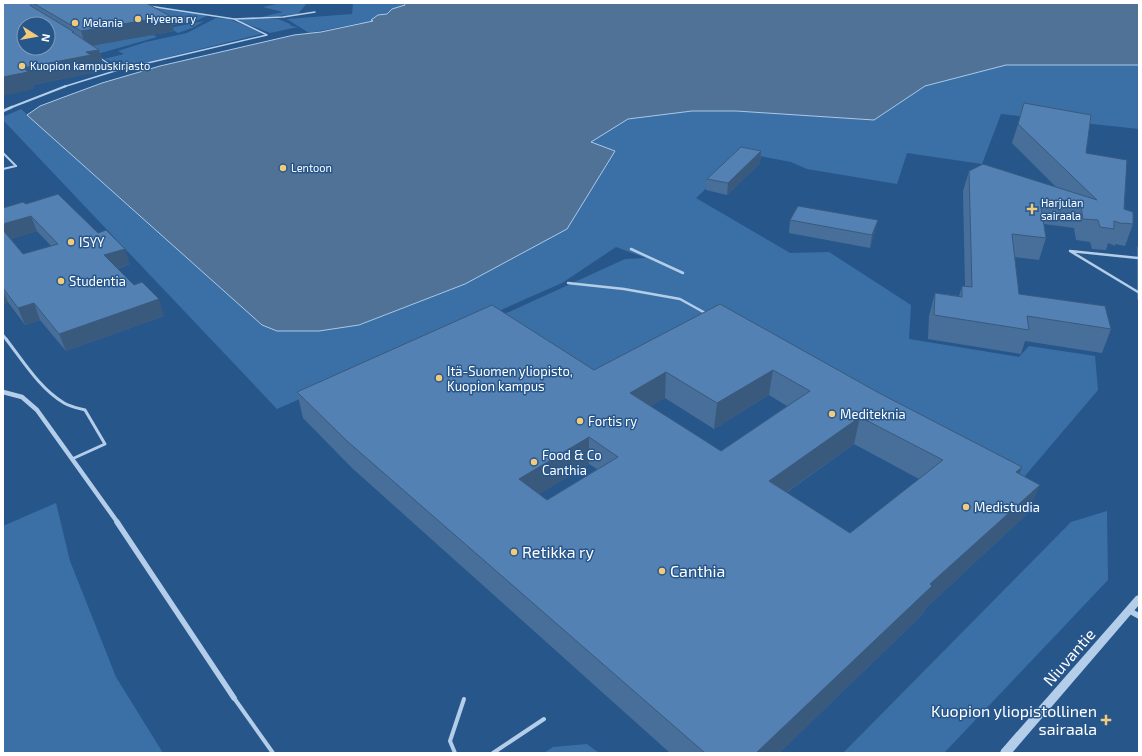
<svg xmlns="http://www.w3.org/2000/svg" width="1142" height="756" font-family="'Exo 2',sans-serif">
  <rect width="100%" height="100%" fill="#27568b"/>
  <g fill="#3b70a7">
    <polygon points="281,3 307,3 298,14 257,18 283,12 263,7"/>
    <polygon points="353,3 404,3 405,5 376,18 370,23 361,23 309,33 287,19 352,14"/>
    <polygon points="160,8 206,15 206,16 198,20 162,27 145,11"/>
    <polygon points="216,18 229,19 260,32 261,34 128,67 114,65 123,62 122,60 113,62 104,59 124,54 118,51 146,42 187,33"/>
    <polygon points="243,19 278,19 290,24 291,26 298,27 270,33 240,21"/>
    <polygon points="204,21 192,28 178,33 169,28"/>
    <polygon points="153,35 157,37 101,53 98,54 87,46"/>
    <polygon points="1006,65 1139,65 1139,129 1001,114 982,164 907,153 897,184 807,169 791,162 744,153 696,198 790,253 829,252 911,305 909,339 1019,357 1029,346 1095,356 1098,390 1019,483 724,319 588,390 487,322 625,259 646,258 616,247 562,283 277,409 3,120 3,117 21,109 262,325 319,331 360,325 465,284 567,229 615,151 590,142 628,119 692,111 736,111 874,120 925,86"/>
    <polygon points="56,503 70,561 116,677 163,753 3,753 3,526"/>
    <polygon points="1107,511 1108,580 944,753 843,753 1071,522"/>
    <polygon points="587,744 599,753 544,753 553,747"/>
  </g>
  <polygon fill="#517297" stroke="#a9caea" points="404,3 1139,3 1139,65 1006,65 925,86 874,120 736,111 692,111 628,119 591,142 615,151 567,229 465,284 359,325 319,331 277,331 262,325 27,115 40,106 64,97 102,83 160,66 294,35 321,32 373,21 371,20 378,15 387,14 392,9 405,5"/>
  <g fill="none" stroke-linecap="round" stroke-linejoin="round">
    <g stroke="#b4ceea" stroke-width="1.5">
      <polyline points="235,19 283,17 315,12"/>
      <polyline points="100,58 118,70"/>
      <polyline points="63,87 118,70 267,35 234,19 149,6"/>
    </g>
    <g stroke="#b4ceea" stroke-width="2">
      <polyline points="12,107 66,86"/>
      <polyline points="3,153 16,166"/>
      <polyline points="3,169 16,166"/>
    </g>
    <g stroke="#b4ceea" stroke-width="2.5">
      <polyline points="1139,247 1139,299"/>
      <polyline points="631,249 683,273"/>
      <polyline points="1138,258 1070,251 1138,292"/>
      <polyline points="568,283 624,289 680,299 707,314"/>
      <polyline points="3,335 7,340"/>
    </g>
    <path stroke="#b4ceea" stroke-width="3" d="M6,339C23,361 40,389 64,403C71,407 78,408 85,410L105,444L72,459"/>
    <g stroke="#b4ceea" stroke-width="4">
      <polyline points="234,698 273,753"/>
      <polyline points="455,753 450,741 464,699"/>
      <polyline points="493,753 544,719"/>
    </g>
    <polyline stroke="#b4ceea" stroke-width="2.5" points="3,111 12,107"/>
    <polyline stroke="#b4ceea" stroke-width="4.5" points="3,392 22,397 37,410 118,523"/>
    <g stroke="#b4ceea" stroke-width="5.5">
      <polyline points="117,522 234,698"/>
      <polyline points="1130,611 1139,616"/>
    </g>
    <polygon fill="#b4ceea" fill-rule="evenodd" points="1139,595 1139,605 1012,753 1000,753 1001,750 1136,596"/>
  </g>
  <g fill="#476f9a" fill-rule="evenodd">
    <polygon points="3,3 146,3 170,16 174,31 93,46 99,50 104,66 95,68 96,72 32,85 34,89"/>
    <polygon points="1018,124 1086,153 1124,209 1133,224 1125,246 1115,244 1115,246 1108,243 1106,250 1092,249 1090,242 1076,240 1074,228 1044,224 1046,238 1039,260 1015,257 1019,294 1111,329 1102,353 1025,341 1021,354 928,339 929,316 935,293 959,296 962,286 965,286 963,191 969,171 1056,187 1012,143"/>
    <polygon points="761,151 760,163 727,195 706,190 707,179"/>
    <path d="M23,202L130,264L117,269L164,316L66,351L40,320L25,325L8,302L3,304V208ZM37,231L51,246L23,254L11,239Z"/>
    <polygon points="790,220 875,232 870,248 789,233"/>
    <path d="M720,304L1019,473L1029,512L925,609L923,614L779,753H670L352,468L303,418L297,392L594,370ZM769,395L787,406L721,451L650,406L665,398L714,429ZM854,444L919,479L850,533L786,493ZM589,464L597,469L547,500L539,494Z"/>
  </g>
  <g fill="#3a5a7d">
    <polygon points="170,16 174,31 86,47 81,31"/>
    <polygon points="99,50 104,66 95,68 96,72 32,85 34,89 3,96 3,77 23,68 86,52"/>
    <polygon points="761,151 760,163 727,195 728,183"/>
    <polygon points="31,216 37,231 5,241 3,236 3,224"/>
    <polygon points="878,220 875,232 870,248 872,235"/>
    <polygon points="125,249 130,264 109,271 104,255"/>
    <polygon points="3,291 8,302 3,304"/>
    <polygon points="159,299 164,316 66,351 59,334"/>
    <polygon points="34,303 40,320 25,325 18,308"/>
    <polygon points="773,370 769,395 714,429 717,403"/>
    <polygon points="666,372 665,398 629,419 630,393"/>
    <polygon points="860,417 854,444 764,508 769,481"/>
    <polygon points="589,437 589,464 520,506 519,479"/>
    <polygon points="1022,467 1012,494 1016,472"/>
    <polygon points="1040,485 1029,512 925,609 923,614 779,753 756,753 930,584"/>
  </g>
  <g fill="#5381b3" stroke="#3a5a7d" fill-rule="evenodd">
    <path d="M3,3H31L30,4L31,6L74,32H72L99,50L86,52L91,55L23,68L28,72L3,77ZM24,24H48V48H24Z"/>
    <polygon points="33,3 146,3 170,16 81,31"/>
    <polygon points="1024,103 1091,115 1086,153 1127,160 1124,209 1133,212 1133,224 1123,223 1123,224 1114,221 1114,229 1100,227 1098,220 1083,219 1081,206 1040,201 1046,238 1012,234 1019,294 1105,306 1111,329 1027,316 1029,330 934,315 935,293 962,297 962,286 972,287 969,171 983,164 1097,200 1018,124"/>
    <polygon points="741,147 761,151 728,183 707,179"/>
    <polygon points="58,194 98,233 106,230 125,249 104,255 134,285 142,282 159,299 59,334 34,303 18,308 3,288 3,230 23,254 58,244 31,216 3,224 3,208 23,202 26,204"/>
    <polygon points="798,206 878,220 872,235 790,220"/>
    <path d="M720,304L879,393L1022,467L1016,472L1040,485L930,584L932,586L756,753H705L347,441L297,392L492,305L594,370ZM773,370L810,391L721,451L630,393L666,372L717,403ZM860,417L943,460L850,533L769,481ZM589,437L618,457L547,500L519,479Z"/>
  </g>
  <g fill="#f2cb7a" stroke="#27568b" stroke-width="1.5">
    <circle cx="138" cy="19" r="4"/>
    <circle cx="75" cy="23" r="4"/>
    <circle cx="22" cy="66" r="4"/>
    <circle cx="283" cy="168" r="4"/>
    <path d="M1030 203h4v4h4v4h-4v4h-4v-4h-4v-4h4z"/>
    <circle cx="71" cy="242" r="4"/>
    <circle cx="61" cy="281" r="4"/>
    <circle cx="439" cy="378" r="4"/>
    <circle cx="832" cy="414" r="4"/>
    <circle cx="580" cy="421" r="4"/>
    <circle cx="534" cy="462" r="4"/>
    <circle cx="966" cy="507" r="4"/>
    <circle cx="514" cy="552" r="4"/>
    <circle cx="662" cy="571" r="4"/>
    <path d="M1104 714h4v4h4v4h-4v4h-4v-4h-4v-4h4z"/>
  </g>
  <g text-anchor="middle" stroke-width="3" stroke-linejoin="round" paint-order="stroke">
    <g font-size="11" fill="#fff" stroke="#27568b" text-anchor="start">
      <text x="146" y="23">Hyeena ry</text>
      <text x="83" y="27">Melania</text>
      <text x="30" y="70">Kuopion kampuskirjasto</text>
      <text x="291" y="172">Lentoon</text>
      <text x="1041" y="207">Harjulan<tspan x="1041" dy="13">sairaala</tspan></text>
    </g>
    <g font-size="13" fill="#fff" stroke="#27568b" text-anchor="start">
      <text x="79" y="247">ISYY</text>
      <text x="69" y="286">Studentia</text>
      <text x="447" y="376">Itä-Suomen yliopisto,<tspan x="447" dy="15">Kuopion kampus</tspan></text>
      <text x="840" y="419">Mediteknia</text>
      <text x="588" y="426">Fortis ry</text>
      <text x="542" y="460">Food &amp; Co<tspan x="542" dy="15">Canthia</tspan></text>
      <text x="974" y="512">Medistudia</text>
    </g>
    <g font-size="16" fill="#fff" stroke="#27568b" text-anchor="start">
      <text x="522" y="558">Retikka ry</text>
      <text x="670" y="577">Canthia</text>
      <text x="1097" y="717" text-anchor="end">Kuopion yliopistollinen<tspan x="1097" dy="18">sairaala</tspan></text>
    </g>
    <g font-size="16" fill="#fff" stroke="#27568b">
      <text transform="translate(1069 657) rotate(-49)" y="6">Niuvantie</text>
    </g>
  </g>
  <rect width="1142" height="756" fill="none" stroke="#ffffff" stroke-width="8"/>
  <g transform="translate(36 36) rotate(101)"><circle r="19" fill="#27568b" stroke="#7d9ab9"/>
  <path d="M0-3L7 15L0 10L-7 15Z" fill="#f2cb7a"/>
  <text y="-6" font-size="11" font-weight="bold" text-anchor="middle" fill="#ffffff">N</text>
  </g>
</svg>
